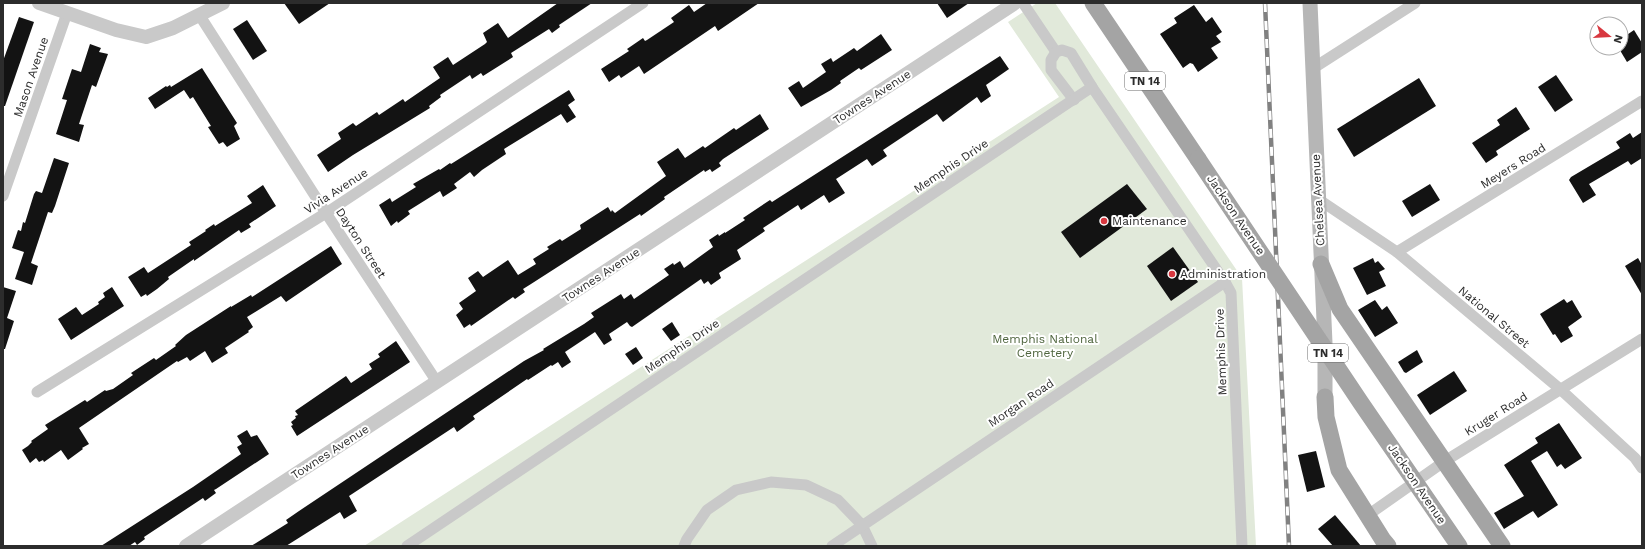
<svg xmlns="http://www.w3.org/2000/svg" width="1645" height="549" font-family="'Work Sans',sans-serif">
  <rect width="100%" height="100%" fill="#fff"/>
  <polygon fill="#e1e9da" points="1037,3 1055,3 1242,278 1256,546 364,546 1059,97 1008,22"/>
  <g fill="#131313">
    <polygon points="284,3 330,3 299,24"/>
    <polygon points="558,3 592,3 559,25 560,27 552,33 549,29 511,53 513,57 483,76 481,73 472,79 470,75 440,95 441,97 429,106 430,108 353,155 328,172 317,155 341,139 338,133 353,123 356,126 377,112 379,115 403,99 405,102 440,78 433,67 448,57 453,65 485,44 487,42 483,33 498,23 508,38"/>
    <polygon points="707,3 759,3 718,31 715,26 644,74 639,66 621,78 619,75 609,82 601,69 629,51 627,49 643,38 645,41 647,40 674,22 671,18 689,5 694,12"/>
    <polygon points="937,3 969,3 947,18"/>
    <polygon points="1194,5 1206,22 1212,17 1222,32 1216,36 1221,42 1211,48 1218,58 1198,72 1193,64 1190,63 1183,68 1160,34 1177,23 1174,18"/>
    <polygon points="19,17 34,22 5,106 3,106 3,61"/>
    <polygon points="247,20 267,51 253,60 233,29"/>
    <polygon points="1634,30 1642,43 1642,52 1627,62 1621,52 1621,39"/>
    <polygon points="881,34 892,50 861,70 859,68 840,81 841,83 831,90 801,107 788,88 799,81 803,88 826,72 821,64 831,58 833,62 854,48 857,51"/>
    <polygon points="90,44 101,48 99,52 108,54 96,87 92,85 79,124 84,125 79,142 56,134 67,100 62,99 72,69 81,72"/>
    <polygon points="1000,56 1009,69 986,85 991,96 981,103 977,97 943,122 937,114 883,150 887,156 872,166 867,159 836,179 845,193 829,203 824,195 801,210 798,205 763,228 765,231 737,250 741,259 719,273 721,278 711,285 708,281 704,284 701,279 632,327 630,326 627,322 609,334 612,340 604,345 595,332 565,352 571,362 562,368 558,362 552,366 551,365 528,380 527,379 473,416 475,419 457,432 454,427 349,496 357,511 344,519 340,512 286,546 251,546 288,523 286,520 299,511 524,361 544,350 543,349 584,324 594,317 591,313 621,294 624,299 631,294 634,299 669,275 664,269 673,263 674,265 680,261 684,268 713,247 709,240 718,234 719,236 725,232 725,233 745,220 743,218 770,200 772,202"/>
    <polygon points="202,68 237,123 234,126 240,139 227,147 223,142 219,144 208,127 211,126 193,97 190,99 184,90 155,109 148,98 166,86 167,87 170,85 171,87"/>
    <polygon points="1556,75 1573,100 1555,112 1538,87"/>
    <polygon points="1419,78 1436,106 1354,157 1337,129"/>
    <polygon points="569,90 575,100 568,105 576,117 567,123 561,114 504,149 506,154 482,170 474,177 470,172 454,184 457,188 443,197 440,191 408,211 410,214 398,223 397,221 391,226 379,205 390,198 392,202 416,187 413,184 439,169 440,170 450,163 451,164"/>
    <polygon points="1516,107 1530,129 1496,151 1498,155 1486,163 1472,143 1500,125 1497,120"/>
    <polygon points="760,114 769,129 723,159 719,163 721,166 712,172 710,169 705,172 704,170 670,193 664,197 665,199 641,216 640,214 531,284 523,289 525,292 515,299 513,297 471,326 470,324 464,328 456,315 463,309 459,303 476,291 468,278 478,271 483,277 508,260 518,275 536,264 533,259 549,249 547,247 560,239 562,241 581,229 580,225 608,207 611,212 612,210 615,213 666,176 657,162 678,148 685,158 703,146 705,148 734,128 736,130"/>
    <polygon points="1642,132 1642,158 1631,165 1628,161 1589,184 1596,195 1583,203 1569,180 1571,177 1620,148 1616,142 1630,133 1633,138"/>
    <polygon points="54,158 69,163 55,206 52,213 48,212 31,263 38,266 32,285 15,279 24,252 12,248 18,230 21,231 23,222 25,223 34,194 36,191 42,193"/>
    <polygon points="1127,184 1147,209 1080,258 1061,232"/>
    <polygon points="1430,184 1440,200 1412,217 1402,201"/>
    <polygon points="263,185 276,206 249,224 251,227 241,233 239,230 194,261 194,259 168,277 169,279 157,289 147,296 146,294 141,297 128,277 144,267 148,273 191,245 189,242 206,231 205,230 214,224 215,226 252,203 247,196"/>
    <polygon points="331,246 342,264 286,302 281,296 247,317 253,327 248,331 249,332 225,348 228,353 212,363 205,351 190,361 187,357 178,362 177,361 79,428 89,444 82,448 83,449 68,460 61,450 44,462 43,460 39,462 36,458 30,463 22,450 28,446 32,442 31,441 48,429 45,425 85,400 87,402 105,390 106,391 113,389 133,375 131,373 154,358 156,360 176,346 175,345 186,335 231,306 231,307 251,295 252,297"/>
    <polygon points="1173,247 1198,282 1171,301 1147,266"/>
    <polygon points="1373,258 1375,263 1378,261 1385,269 1379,272 1386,286 1367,295 1353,268"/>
    <polygon points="1638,258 1642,265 1642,295 1625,266"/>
    <polygon points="3,287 16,291 7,318 14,321 5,349 3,349"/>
    <polygon points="112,287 124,306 71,340 58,319 76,307 82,315 99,304 98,302 105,297 103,293"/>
    <polygon points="1564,299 1567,303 1572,300 1582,317 1568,327 1573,336 1561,343 1555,334 1553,335 1540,314"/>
    <polygon points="1375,300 1382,310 1387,306 1398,323 1375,337 1358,310"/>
    <polygon points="672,322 680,335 671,341 662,329"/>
    <polygon points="396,341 410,362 297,436 291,426 293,425 291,422 296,418 295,416 298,415 295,411 346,376 351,383 372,369 369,364 380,357 378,354"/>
    <polygon points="636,347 643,358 633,365 625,354"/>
    <polygon points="1417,350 1423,362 1406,373 1404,372 1398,362"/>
    <polygon points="1454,371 1467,391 1430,415 1417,395"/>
    <polygon points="1559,423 1582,458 1565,469 1561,464 1557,467 1547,451 1531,461 1558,505 1538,518 1533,511 1504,529 1494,513 1524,496 1504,465 1538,443 1535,438"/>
    <polygon points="247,430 251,437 257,435 269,454 216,489 214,490 216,493 205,501 203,498 144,537 145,539 137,545 135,542 129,546 101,546 193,487 241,454 237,447 242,444 237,436"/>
    <polygon points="1316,451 1325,487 1307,492 1298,455"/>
    <polygon points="1335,515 1361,546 1333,546 1318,529"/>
  </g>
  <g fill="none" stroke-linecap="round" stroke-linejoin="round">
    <g stroke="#c9c9c9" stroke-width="11">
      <polyline points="1023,3 1056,52"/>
      <polyline points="200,16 326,213 437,382"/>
      <polyline points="1312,69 1415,3"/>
      <polyline points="1074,100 1051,70 1051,60 1056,52 1062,50 1071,53 1092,87"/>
      <polyline points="3,196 67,13"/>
      <polyline points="1318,199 1397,252 1560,389 1635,458 1642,468"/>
      <polyline points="1397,252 1642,101"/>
      <polyline points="37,392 326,213 643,3"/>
      <polyline points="1368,515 1445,461 1642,339"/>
      <polyline points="407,546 1092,87 1225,282 1231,293 1242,546"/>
      <polyline points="684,546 687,539 707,510 736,490 771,482 806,485 838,500 862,525 872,546"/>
      <polyline points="832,546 1225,282"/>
    </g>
    <g stroke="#c9c9c9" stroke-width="14">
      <polyline points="39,3 116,30 146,37 173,28 223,3"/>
      <polyline points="186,546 1015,3"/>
    </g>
    <polyline stroke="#b6b6b6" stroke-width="15" points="1310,3 1325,343 1325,397"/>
    <g stroke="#a4a4a4" stroke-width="17">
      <polyline points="1093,3 1198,159"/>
      <polyline points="1321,264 1340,309 1502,546"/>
      <polyline points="1325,397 1326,417 1339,470 1383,540 1388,546"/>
    </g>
    <g stroke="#818181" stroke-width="4.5">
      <polyline id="rail" points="1265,3 1289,546"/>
    </g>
    <use href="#rail" stroke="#fff" stroke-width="3" stroke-dasharray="9" stroke-linecap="butt"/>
    <polyline stroke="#a4a4a4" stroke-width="17" points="1198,159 1361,403 1459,546"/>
  </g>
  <g fill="#d83840" stroke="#fff" stroke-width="1.5">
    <circle cx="1104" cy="221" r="4"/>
    <circle cx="1172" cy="274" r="4"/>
  </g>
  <g text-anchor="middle" stroke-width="4" stroke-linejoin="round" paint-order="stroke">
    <g fill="#fff" stroke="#6b6b6b" stroke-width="1">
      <rect x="1125" y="72" width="40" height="18" rx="3"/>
      <rect x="1308" y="344" width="40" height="18" rx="3"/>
    </g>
    <g font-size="11" font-weight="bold" fill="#2c2c2c">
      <text x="1145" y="85">TN 14</text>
      <text x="1328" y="357">TN 14</text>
    </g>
    <g font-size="12" fill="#2c2c2c" stroke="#fff">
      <text transform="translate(31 77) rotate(-71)" y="4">Mason Avenue</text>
      <text transform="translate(872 97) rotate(-33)" y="4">Townes Avenue</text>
      <text transform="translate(951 166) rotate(-34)" y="4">Memphis Drive</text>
      <text transform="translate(1513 166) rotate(-32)" y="4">Meyers Road</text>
      <text transform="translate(336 191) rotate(-33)" y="4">Vivia Avenue</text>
      <text transform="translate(1318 200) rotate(-93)" y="4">Chelsea Avenue</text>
      <text transform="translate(1236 215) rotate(56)" y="4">Jackson Avenue</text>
      <text transform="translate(361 243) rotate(57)" y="4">Dayton Street</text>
      <text transform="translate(601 275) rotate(-33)" y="4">Townes Avenue</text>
      <text transform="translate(1494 317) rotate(40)" y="4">National Street</text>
      <text transform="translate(682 346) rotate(-34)" y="4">Memphis Drive</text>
      <text transform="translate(1221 352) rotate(-92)" y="4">Memphis Drive</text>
      <text transform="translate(1021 403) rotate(-34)" y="4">Morgan Road</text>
      <text transform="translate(1496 414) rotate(-32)" y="4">Kruger Road</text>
      <text transform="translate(330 452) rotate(-33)" y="4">Townes Avenue</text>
      <text transform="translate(1417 484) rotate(56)" y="4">Jackson Avenue</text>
    </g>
    <g font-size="12" fill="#2c2c2c" stroke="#fff" text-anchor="start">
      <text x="1112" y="225">Maintenance</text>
      <text x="1180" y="278">Administration</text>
    </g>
    <g font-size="12" fill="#4e643d" stroke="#fff">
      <text x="1045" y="343">Memphis National<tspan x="1045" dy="14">Cemetery</tspan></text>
    </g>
  </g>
  <rect width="1645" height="549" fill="none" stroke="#2c2c2c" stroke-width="8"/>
  <g transform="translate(1609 36) rotate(108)"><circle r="19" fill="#ffffff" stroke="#ababab"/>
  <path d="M0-3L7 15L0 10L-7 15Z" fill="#d83840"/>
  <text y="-6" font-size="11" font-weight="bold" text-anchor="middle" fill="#2c2c2c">N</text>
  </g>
</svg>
